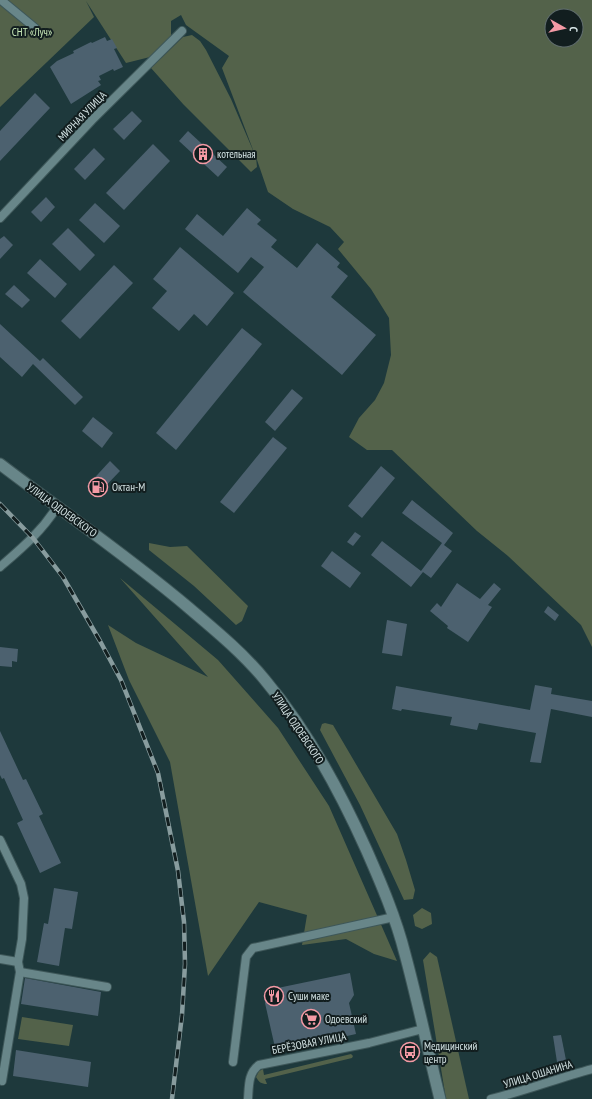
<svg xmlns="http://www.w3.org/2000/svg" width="592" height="1099" font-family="'PT Sans Narrow',sans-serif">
  <rect width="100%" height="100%" fill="#1e393c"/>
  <g fill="#53624a" fill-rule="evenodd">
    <path d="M0,0H592V647L581,625L508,556L477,531L392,450H367L349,437L359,418L375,400L384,383L391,355L389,318L371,289L338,249L344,242L330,227L293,209L268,192L256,157L257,167L251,172L183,104L151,68L183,37L192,35L200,41L206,50L231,99L255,155L222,68L229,56L186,25L181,15L171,21V37L150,57L126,63L86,1L94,17L0,107ZM552,16H576V40H552Z"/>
    <polygon points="149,543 170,547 187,546 248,606 242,621 236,625 194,586 149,550"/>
    <polygon points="120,578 218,660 278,728 329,806 397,961 374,954 346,939 302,945 307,915 259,902 208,976 170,762 129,680 108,625 136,643 208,677"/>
    <polygon points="325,723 333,725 397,834 406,860 415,890 413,899 404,900 360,805 320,730 322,724"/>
    <polygon points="422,908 431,913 432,924 422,929 415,926 413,915"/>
    <polygon points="430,952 437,957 469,1099 446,1099 423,960"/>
    <polygon points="22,1017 73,1025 69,1046 18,1039"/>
    <path d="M351,1054L353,1056L352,1058L265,1079L267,1084C261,1084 259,1082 256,1077L259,1071L263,1069L264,1075Z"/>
  </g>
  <g fill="#4c616f">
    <polygon points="105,37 107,41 112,39 117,48 114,49 123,67 114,71 113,69 99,76 101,80 98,81 101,85 71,104 50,67 57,61 74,53 73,51 91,42 92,43"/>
    <polygon points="35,93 50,108 0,161 0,131"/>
    <polygon points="132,111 142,121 124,140 113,129"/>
    <polygon points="188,131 227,167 218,177 179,141"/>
    <polygon points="153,144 170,161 124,210 106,193"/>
    <polygon points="94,148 105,159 85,180 74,169"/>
    <polygon points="46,197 55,207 41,222 31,212"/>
    <polygon points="95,203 120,226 104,243 79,220"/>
    <polygon points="247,208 261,220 257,224 277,240 271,247 297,268 317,243 340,263 337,267 348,276 331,297 376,335 342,375 243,292 264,267 251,257 238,273 185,229 197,214 223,236"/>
    <polygon points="68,228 95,255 80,271 52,244"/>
    <polygon points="4,236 13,245 0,259 0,239"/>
    <polygon points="180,247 234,293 207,326 194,314 179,331 152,308 167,291 153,279"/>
    <polygon points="40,259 67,284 55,298 27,273"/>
    <polygon points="114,265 133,283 80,339 61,321"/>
    <polygon points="14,285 30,300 22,308 5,294"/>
    <polygon points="0,324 40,361 43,358 83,397 75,405 33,364 22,377 0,357"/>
    <polygon points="242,328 262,344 176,450 156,433"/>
    <polygon points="292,389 303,398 275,431 265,422"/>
    <polygon points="93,417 113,433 102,448 82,431"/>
    <polygon points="273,437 287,448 234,513 220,502"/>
    <polygon points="110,461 120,471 97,495 87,486"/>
    <polygon points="381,466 395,478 362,518 348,506"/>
    <polygon points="412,500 453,533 444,545 452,551 431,578 423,572 411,587 371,555 382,541 421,571 442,543 402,513"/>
    <polygon points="355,532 361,536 353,546 347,542"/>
    <polygon points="332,551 361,573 350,588 321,566"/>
    <polygon points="457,583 480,599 494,583 501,589 488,605 492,607 468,642 447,628 448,626 430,611 437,603 441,607"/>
    <polygon points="548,606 559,615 555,621 544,612"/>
    <polygon points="387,620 407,624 402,656 382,653"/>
    <polygon points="0,647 18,649 17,662 12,661 12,667 0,666"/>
    <polygon points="535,685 552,688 551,694 592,701 592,717 551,709 541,763 530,762 536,733 479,723 477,730 450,725 452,717 402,709 401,711 392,709 396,686 530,710"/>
    <polygon points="0,731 23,780 26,779 43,814 39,816 61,863 40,873 17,823 23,820 4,778 2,779 0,775"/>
    <polygon points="54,888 78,892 72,929 65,928 59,966 37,962 44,923 48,924"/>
    <polygon points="350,973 354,995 349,1003 356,1034 276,1052 265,1003 268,990"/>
    <polygon points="25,978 101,992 98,1016 21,1004"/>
    <polygon points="561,1035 566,1060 557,1062 553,1036"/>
    <polygon points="16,1050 91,1062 88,1087 13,1076"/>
  </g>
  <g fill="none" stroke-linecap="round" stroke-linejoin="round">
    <g stroke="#3e5759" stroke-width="10">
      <g id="street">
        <polyline points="1,0 35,28"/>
        <polyline points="0,218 92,120 182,31"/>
        <path d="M0,567C23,547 41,532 57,507"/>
        <polyline points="0,840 21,884 24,898 22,939 18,962 20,972 2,1081"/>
        <polyline points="0,959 18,962"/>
        <polyline points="20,972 107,987"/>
        <polyline points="233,1062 246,957 253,948 394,917"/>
        <path d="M248,1099C249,1086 248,1073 259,1065L369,1043L423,1029"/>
        <path d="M491,1099C525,1091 558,1078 592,1069"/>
      </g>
    </g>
    <g stroke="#3e5759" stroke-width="13">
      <path id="secondary" d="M0,464C63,512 129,557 189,608C215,630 243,653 265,680C307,730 339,789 366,849C381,883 396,918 405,954C418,1002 428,1051 440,1099"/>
    </g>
    <use href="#street" stroke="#688689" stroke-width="8"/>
    <use href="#secondary" stroke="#688689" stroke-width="11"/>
    <g stroke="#889c9e" stroke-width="4.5">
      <polyline id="rail" points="0,504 33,538 63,577 100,641 121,680 158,773 178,871 184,922 185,964 182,1015 172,1099"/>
    </g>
    <use href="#rail" stroke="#121e1f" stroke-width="3" stroke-dasharray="9" stroke-linecap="butt"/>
  </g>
  <defs>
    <g id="building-ring" transform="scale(1)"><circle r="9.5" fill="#121e1f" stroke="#f49aa5" stroke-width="1.5"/><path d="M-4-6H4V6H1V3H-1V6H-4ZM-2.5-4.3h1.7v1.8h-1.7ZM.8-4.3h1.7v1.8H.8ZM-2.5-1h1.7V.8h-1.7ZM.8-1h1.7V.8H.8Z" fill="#f49aa5"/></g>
    <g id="fuel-ring" transform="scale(1)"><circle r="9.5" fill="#121e1f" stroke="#f49aa5" stroke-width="1.5"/><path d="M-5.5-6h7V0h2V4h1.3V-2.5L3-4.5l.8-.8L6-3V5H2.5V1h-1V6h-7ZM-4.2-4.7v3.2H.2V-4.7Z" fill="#f49aa5"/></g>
    <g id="restaurant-ring" transform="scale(1)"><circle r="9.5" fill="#121e1f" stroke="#f49aa5" stroke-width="1.5"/><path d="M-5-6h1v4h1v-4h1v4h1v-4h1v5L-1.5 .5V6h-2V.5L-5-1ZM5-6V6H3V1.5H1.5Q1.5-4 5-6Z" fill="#f49aa5"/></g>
    <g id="supermarket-ring" transform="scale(1)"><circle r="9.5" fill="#121e1f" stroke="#f49aa5" stroke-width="1.5"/><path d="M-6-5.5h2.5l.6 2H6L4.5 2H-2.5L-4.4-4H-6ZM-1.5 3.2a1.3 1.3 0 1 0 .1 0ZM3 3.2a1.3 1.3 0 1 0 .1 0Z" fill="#f49aa5"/></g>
    <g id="bus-ring" transform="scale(1)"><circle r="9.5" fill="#121e1f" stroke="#f49aa5" stroke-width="1.5"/><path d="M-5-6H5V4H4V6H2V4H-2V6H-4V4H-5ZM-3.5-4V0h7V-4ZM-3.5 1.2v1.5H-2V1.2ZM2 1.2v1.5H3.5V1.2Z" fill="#f49aa5"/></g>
  </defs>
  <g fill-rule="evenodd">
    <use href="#building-ring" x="203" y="154"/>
    <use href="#fuel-ring" x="98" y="487"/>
    <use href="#restaurant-ring" x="274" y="996"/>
    <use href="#supermarket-ring" x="311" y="1019"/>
    <use href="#bus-ring" x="410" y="1052"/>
  </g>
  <g text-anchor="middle" stroke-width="4" stroke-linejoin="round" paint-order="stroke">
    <g font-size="11" fill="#c9e9b8" stroke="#121e1f">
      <text x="32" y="36">СНТ «Луч»</text>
    </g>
    <g font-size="11" fill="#d4e3e4" stroke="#121e1f">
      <text transform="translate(82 116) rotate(-46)" y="4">МИРНАЯ УЛИЦА</text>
      <text transform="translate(62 510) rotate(36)" y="4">УЛИЦА ОДОЕВСКОГО</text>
      <text transform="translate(298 728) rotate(56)" y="4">УЛИЦА ОДОЕВСКОГО</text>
      <text transform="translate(309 1043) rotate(-11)" y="4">БЕРЁЗОВАЯ УЛИЦА</text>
      <text transform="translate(538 1074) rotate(-17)" y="4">УЛИЦА ОШАНИНА</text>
    </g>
    <g font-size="11" fill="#d4e3e4" stroke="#121e1f" text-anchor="start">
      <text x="217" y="158">котельная</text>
      <text x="112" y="491">Октан-М</text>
      <text x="288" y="1000">Суши маке</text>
      <text x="325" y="1023">Одоевский</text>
      <text x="424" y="1050">Медицинский<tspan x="424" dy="13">центр</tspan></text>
    </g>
  </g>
  <g transform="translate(564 28) rotate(98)"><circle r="19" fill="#121e1f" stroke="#606d6e"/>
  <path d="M0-3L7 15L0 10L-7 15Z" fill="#f49aa5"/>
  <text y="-6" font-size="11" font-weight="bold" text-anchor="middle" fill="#d4e3e4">С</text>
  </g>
</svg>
